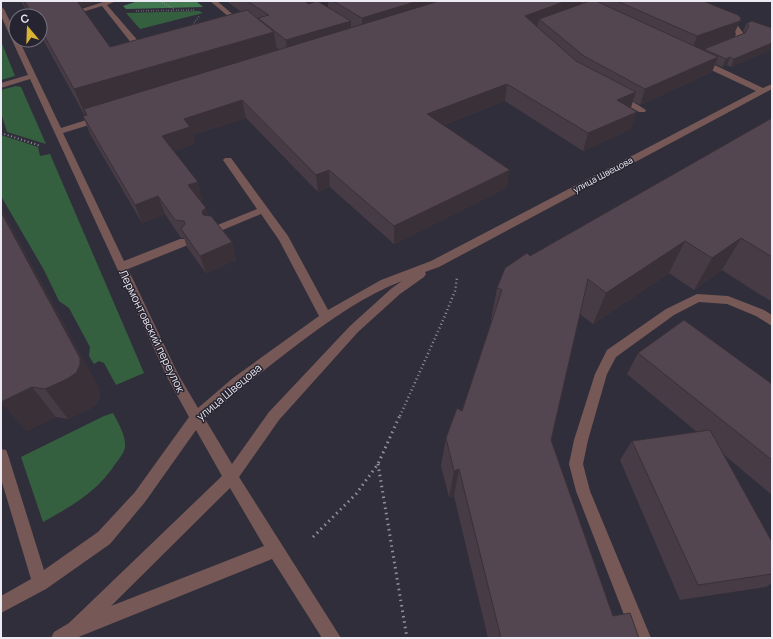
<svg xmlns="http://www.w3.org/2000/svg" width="773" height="639" font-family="Manrope,sans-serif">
  <rect width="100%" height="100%" fill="#312e3b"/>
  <g fill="#34603f">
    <polygon points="199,11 203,13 140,29 126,13"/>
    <polygon points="1,41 15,76 1,80"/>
    <polygon points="16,86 21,87 46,144 7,132 1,113 1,90"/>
    <polygon points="1,135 38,147 40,156 50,154 144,373 116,385 104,363 99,361 94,364 89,356 90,347 69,308 59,301 44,270 1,196"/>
    <path d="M113,413C118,423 126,435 125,447C124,453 119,459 116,463C96,493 73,505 43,522L21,457L104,416Z"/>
  </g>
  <polygon fill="#41784f" points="138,1 196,1 203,7 126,9 123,6"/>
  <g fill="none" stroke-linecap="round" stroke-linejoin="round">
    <g stroke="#93919c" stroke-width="1.5" stroke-dasharray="0.5 2" stroke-linecap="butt">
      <polyline points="160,1 175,10"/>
      <polyline points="136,11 196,10"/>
      <polyline points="191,27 200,15"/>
    </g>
    <polyline stroke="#93919c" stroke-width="2" stroke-dasharray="1 2.5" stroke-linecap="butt" points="1,133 41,146"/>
    <polyline stroke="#93919c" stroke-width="2.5" stroke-dasharray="1 3" stroke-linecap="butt" points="400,416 444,318 455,291 457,278"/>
    <g stroke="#93919c" stroke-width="3" stroke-dasharray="1.5 4" stroke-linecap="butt">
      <polyline points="378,464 407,638"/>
      <polyline points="313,537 356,494 378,464 400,415"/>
    </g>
    <g fill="#765956" fill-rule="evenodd">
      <polygon points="106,1 116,1 107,5 146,50 146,54 140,54 102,6 69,16 66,14"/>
      <polygon points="210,1 217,1 245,25 245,27 241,27"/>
      <path d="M1,7L4,9L16,34V40H19L61,128L99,116L103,119L102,121L63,133L124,261L180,239H188L189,242L188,245L128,269L178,374L198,408L233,378L319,316L279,240L261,214L218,232H210L209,230L210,228L257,209L223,160L225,158H231L288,236L328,310L381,280L431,261L756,91L696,63V59H702L763,88L772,84V89L439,267L425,272L426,274L424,277L400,294L358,332L279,420L239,477L341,638H322L272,559L76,638H51L54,632L69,623L222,476L196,430L145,502L110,544L46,589L1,613V596L31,579L1,479V449L6,450L8,455L44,570L98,532L135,492L189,417L167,377L30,79L1,88V83L28,75L1,16ZM402,281L392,288L350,326L269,412L232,464L205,419C235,393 266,368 298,344C330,320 365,295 402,281ZM230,488L264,546L111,606Z"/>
      <path d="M723,18L738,26L744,34C740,41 733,46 724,45V41L734,38L736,34L733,28L721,21L720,20Z"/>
      <polygon points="616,95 622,95 646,110 645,112 639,112 616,99"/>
      <polygon points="697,294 728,296 764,310 772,315 772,326 756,316 727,304 699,302 674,315 616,357 607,374 588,440 583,464 590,491 651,638 633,638 576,491 569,464 574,440 595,374 607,350 666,309"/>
    </g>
  </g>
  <g fill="#473c45" fill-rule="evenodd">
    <path d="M21,1H100L81,7L110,47L242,12L226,1H304L309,4L328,8V1H703L733,37L701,49L703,50L704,49L745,33L743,31L747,23L772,28V49L731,67L727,65L722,67L715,64L712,72L640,105L633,101L631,108V129L583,151L505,101L443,125L506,188L394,244L330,187L318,192L246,118L193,135L195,144L174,151L203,200L200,201L206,208L207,215L232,242L236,260L206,273L187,247L184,238H181L165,214L142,223L90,134L83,116H85L40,34V16H29ZM276,47L279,49L277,50Z"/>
    <polygon points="772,118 772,302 722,270 694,290 669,273 593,324 580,314 551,440 613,616 639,638 488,638 454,496 449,497 441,466 446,438 462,411 492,320 491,320 497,288 530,256"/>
    <polygon points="1,208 99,389 100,396 96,404 88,410 68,419 56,417 27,431 1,402"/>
    <polygon points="638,353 772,384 772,495 723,454 772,542 772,583 766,587 680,600 620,460 632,441 697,432 627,374"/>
  </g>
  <g fill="#3a3138">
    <polygon points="23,1 24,1 31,16 29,16"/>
    <polygon points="50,1 100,1 56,16"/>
    <polygon points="418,1 448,1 362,33 362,18"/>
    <polygon points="566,1 582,1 580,10 539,19 537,27 525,16"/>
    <polygon points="741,18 733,37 691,52 697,36"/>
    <polygon points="351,21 351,37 288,56 286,40"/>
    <polygon points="274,32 278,59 84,109 88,118 87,119 74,89"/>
    <polygon points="772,43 772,49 731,67 734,59"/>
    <polygon points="718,57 712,72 640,105 645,89"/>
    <polygon points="730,57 727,65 722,67 726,59"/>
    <polygon points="507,84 505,101 426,131 427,114"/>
    <polygon points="636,92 630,109 617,100"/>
    <polygon points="242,100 246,118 193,135 195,144 167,154 162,136 184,119"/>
    <polygon points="637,112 631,129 583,151 588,133"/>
    <polygon points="329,170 330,187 318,192 316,175"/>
    <polygon points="510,170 506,188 394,244 394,226"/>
    <polygon points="198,182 203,200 193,203 188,185"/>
    <polygon points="158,196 165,214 142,223 135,205"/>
    <polygon points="1,208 99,389 100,396 96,404 88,410 68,419 45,389 1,212"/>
    <polygon points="206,208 211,226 208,229 202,211"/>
    <polygon points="741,238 722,270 694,290 712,258"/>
    <polygon points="685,241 669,273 593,324 606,293"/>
    <polygon points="232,242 236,260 206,273 200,256"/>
    <polygon points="32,387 56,417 27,431 1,402"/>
    <polygon points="459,469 454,496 449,497 454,471"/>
  </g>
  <g fill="#534650" stroke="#3a3138">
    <polygon points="25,1 77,1 110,47 247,10 274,32 74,89 40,28 40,16 33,16"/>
    <polygon points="247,1 304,1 309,4 317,1 351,21 286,40 258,18 269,15"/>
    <polygon points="333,1 418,1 362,18"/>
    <polygon points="439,1 566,1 525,16 576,61 636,92 617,100 637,112 588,133 507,84 427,114 510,170 394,226 329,170 316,175 242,100 184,119 190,127 162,136 198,182 188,185 206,208 202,211 203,215 211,216 232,242 200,256 181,229 185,224 184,221 175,220 158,196 135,205 83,116 87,115 84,109"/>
    <polygon points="590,1 596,1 718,57 645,89 584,56 539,19"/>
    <polygon points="617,1 703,1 738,15 741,18 740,21 697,36"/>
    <polygon points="752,21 772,28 772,43 734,59 730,57 726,59 704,49 745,33 749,26 747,23"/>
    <polygon points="772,118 772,257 741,238 712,258 685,241 606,293 588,279 551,440 613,616 630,613 639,638 501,638 459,469 454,471 446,438 457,408 462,411 502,290 497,288 505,268 527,253 530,256"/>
    <polygon points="1,212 80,358 80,365 76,373 67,379 45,389 32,387 1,402"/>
    <polygon points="684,320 772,384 772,460 638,353"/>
    <polygon points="710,430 772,542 772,574 698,585 632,441"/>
  </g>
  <g text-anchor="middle" stroke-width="3" stroke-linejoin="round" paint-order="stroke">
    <g font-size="9" fill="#eceaf3" stroke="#272431">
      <text transform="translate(603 175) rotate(-28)" y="3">улица Швецова</text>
    </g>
    <g font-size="11" fill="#eceaf3" stroke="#272431">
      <text transform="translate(152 331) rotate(64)" y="4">Лермонтовский переулок</text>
      <text transform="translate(229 392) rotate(-40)" y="4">улица Швецова</text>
    </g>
  </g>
  <rect width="773" height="639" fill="none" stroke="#eceaf3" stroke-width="4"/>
  <g transform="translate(28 28) rotate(341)"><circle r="19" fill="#272431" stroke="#76737f"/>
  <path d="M0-3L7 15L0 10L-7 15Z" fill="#d9b334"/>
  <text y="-6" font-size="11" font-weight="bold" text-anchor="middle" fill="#eceaf3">С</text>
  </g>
</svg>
